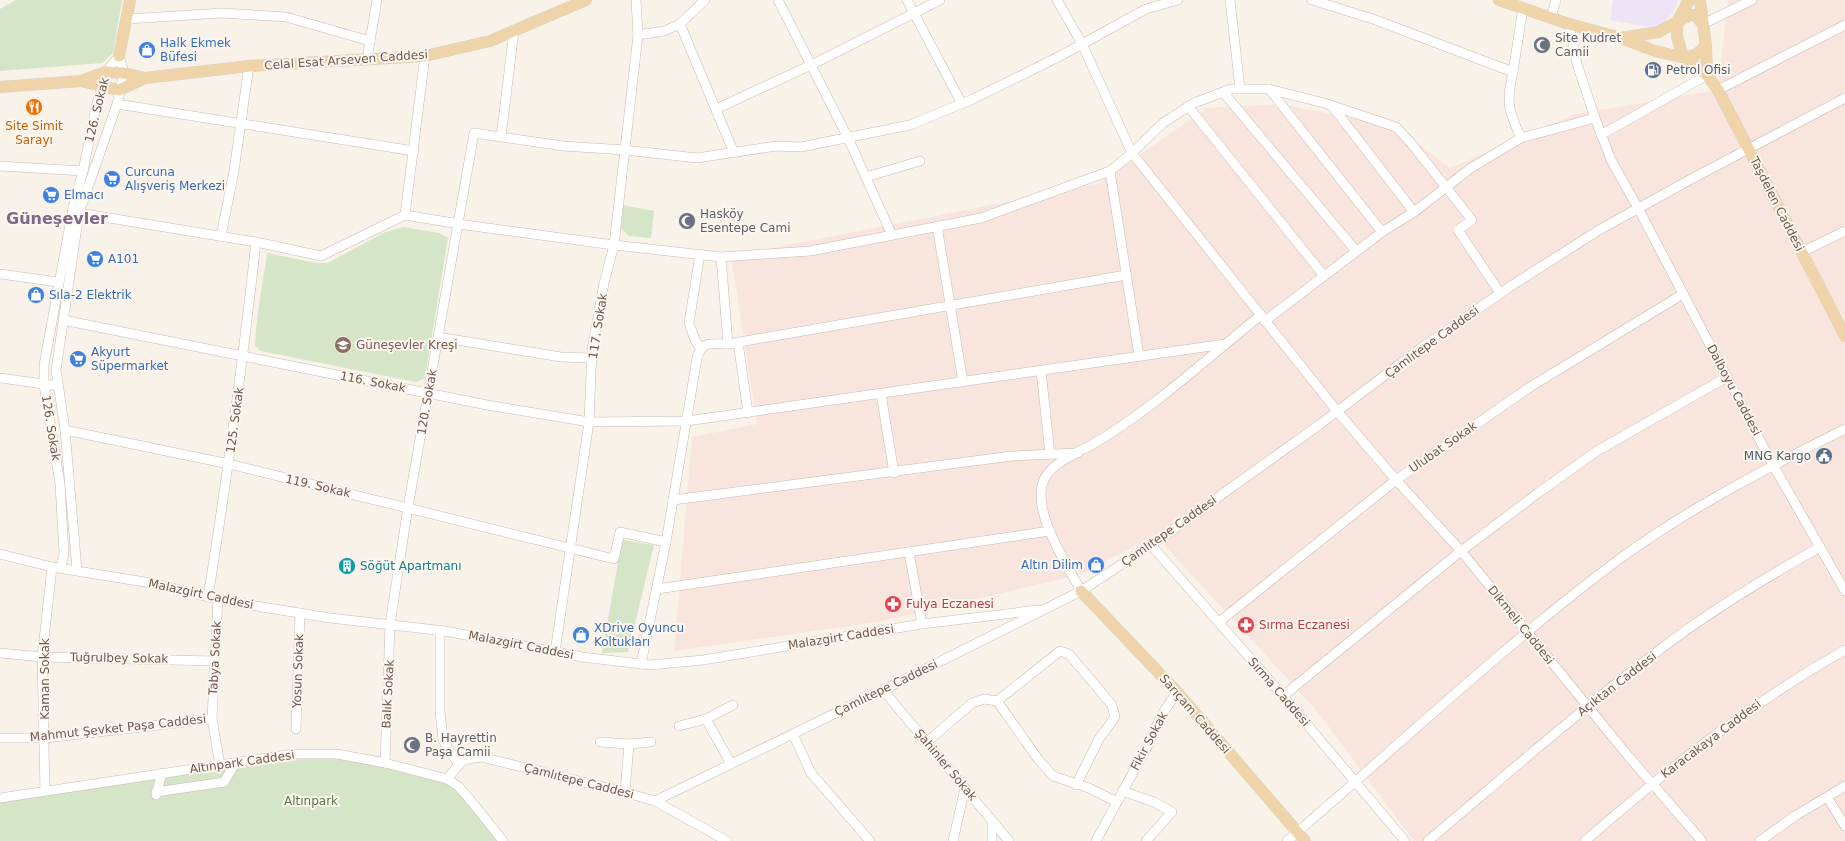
<svg xmlns="http://www.w3.org/2000/svg" width="1845" height="841" font-family="'DejaVu Sans',sans-serif">
  <rect width="100%" height="100%" fill="#f9f2e8"/>
  <polygon fill="#f8e5dd" points="1728,0 1845,0 1845,841 1414,841 1317,711 1155,535 1084,573 1053,581 877,622 674,651 692,437 757,424 731,256 1098,184 1207,108 1281,104 1396,127 1450,168 1576,114 1718,90"/>
  <polygon fill="#efe4f6" points="1613,0 1678,0 1673,13 1661,24 1648,27 1610,20"/>
  <g fill="#d4e5c8">
    <polygon points="16,0 122,0 113,53 102,63 0,71 0,9"/>
    <polygon points="622,205 654,211 651,238 629,236 621,228"/>
    <path d="M403,227L439,233L448,238L425,378L416,382L261,351L255,346C256,315 263,284 267,253L317,263H328L383,233Z"/>
    <polygon points="622,540 654,545 628,652 602,653"/>
    <polygon points="293,754 337,754 447,779 503,841 0,841 0,798"/>
  </g>
  <g fill="none" stroke-linecap="round" stroke-linejoin="round">
    <g stroke="#cabaaf" stroke-width="10">
      <g id="minor">
        <polyline points="705,0 680,24 734,153"/>
        <polyline points="778,0 848,138 892,235"/>
        <polyline points="907,0 962,104"/>
        <polyline points="1057,0 1082,44 1132,153 1337,411 1396,480 1461,551 1629,757 1702,841"/>
        <polyline points="1230,0 1240,89"/>
        <path d="M1312,0L1373,19L1513,72C1506,102 1508,110 1521,138"/>
        <polyline points="1551,18 1556,0"/>
        <polyline points="127,19 222,13 286,17 370,41"/>
        <polyline points="1569,24 1577,64 1595,118 1611,160 1638,208 1773,465 1845,591"/>
        <polyline points="1703,24 1752,0"/>
        <polyline points="638,35 664,31 680,24"/>
        <polyline points="367,59 377,0"/>
        <polyline points="1513,72 1523,8"/>
        <polyline points="1269,89 1382,232 1414,212 1332,106"/>
        <polyline points="1718,90 1845,25"/>
        <polyline points="1223,92 1356,251"/>
        <polyline points="117,104 414,151"/>
        <polyline points="1188,106 1324,276"/>
        <polyline points="716,109 811,65 940,0"/>
        <polyline points="1601,135 1707,75"/>
        <polyline points="501,137 514,31"/>
        <polyline points="0,166 83,171"/>
        <polyline points="1110,171 1139,356"/>
        <polyline points="866,177 920,161"/>
        <polyline points="1414,212 1471,168 1521,138 1595,118"/>
        <polyline points="79,213 256,242 321,256 405,215 465,225 614,245 721,257 810,251 981,218 1110,171 1132,153 1163,123 1194,103 1231,89 1269,89 1324,103 1396,127 1411,143 1472,220 1458,230 1500,293"/>
        <polyline points="405,215 425,56"/>
        <polyline points="937,226 963,382"/>
        <polyline points="221,236 234,171 249,66"/>
        <polyline points="1802,252 1845,231"/>
        <polyline points="700,254 689,323 695,340 700,348"/>
        <polyline points="721,257 728,344"/>
        <polyline points="0,274 58,282"/>
        <polyline points="63,320 487,405 589,422 687,421 1225,344"/>
        <polyline points="1265,321 1382,232"/>
        <polyline points="438,337 561,357 592,358"/>
        <polyline points="738,342 748,413"/>
        <polyline points="1041,371 1050,454"/>
        <polyline points="0,378 58,386"/>
        <polyline points="881,394 894,473"/>
        <polyline points="65,430 229,464 614,559 620,532 666,542"/>
        <polyline points="673,500 1012,456 1078,453"/>
        <polyline points="1151,545 1283,696 1405,841"/>
        <polyline points="909,552 922,624"/>
        <polyline points="0,554 52,567 157,584 208,597 262,607 330,618 445,631 582,657 650,665 703,660 922,624 1038,610"/>
        <polyline points="61,567 64,554 60,484 44,385 44,365 73,208 83,171 96,107 106,72 119,56"/>
        <polyline points="77,570 65,430 56,370 79,213 117,104 124,73 119,56"/>
        <polyline points="657,589 1050,531"/>
        <path d="M1081,591C1066,563 1035,517 1042,485C1047,464 1076,454 1093,444C1153,409 1206,359 1261,315"/>
        <path d="M208,597C227,479 243,361 256,242"/>
        <polyline points="218,598 212,719 220,765"/>
        <polyline points="1219,622 1396,480 1530,387 1683,294"/>
        <polyline points="440,630 440,711 443,740 459,765"/>
        <polyline points="555,652 589,422 592,350 604,283 614,245 638,35 636,0"/>
        <polyline points="0,653 42,657 214,661"/>
        <path d="M641,664L666,542L697,358C703,340 710,344 728,344L1126,275"/>
        <polyline points="883,690 1009,841"/>
        <polyline points="1283,696 1461,551 1538,493 1597,451 1727,377"/>
        <polyline points="997,701 1060,651 1069,654 1112,705 1115,717 1099,739 1076,785"/>
        <polyline points="706,719 731,764"/>
        <polyline points="679,726 706,719 733,705"/>
        <polyline points="296,729 300,613"/>
        <polyline points="793,734 811,773 870,841"/>
        <polyline points="0,738 45,738 212,719"/>
        <polyline points="600,742 629,744 625,792"/>
        <polyline points="927,742 972,703 984,699 997,701 1038,759 1053,776 1089,788 1117,802"/>
        <polyline points="629,744 651,742"/>
        <polyline points="385,763 390,624 408,507 474,133 563,146 625,150 697,158 776,146 801,147 910,125 973,99 1022,75 1064,54 1146,9 1178,0"/>
        <polyline points="447,779 463,760 481,757 620,791 655,801 883,690 1081,591 1151,545 1319,425 1421,348 1514,284 1599,230 1695,177 1845,98"/>
        <polyline points="45,791 42,657 52,567"/>
        <polyline points="1122,791 1154,802 1172,812 1146,841"/>
        <polyline points="156,792 224,782 236,762"/>
        <polyline points="156,795 162,773"/>
        <polyline points="1827,797 1845,826"/>
        <polyline points="0,798 293,754 337,754 385,763 447,779 458,786 472,802 503,841"/>
        <polyline points="655,801 727,841"/>
        <polyline points="953,841 965,788"/>
        <polyline points="992,841 992,821"/>
        <polyline points="1096,841 1149,743 1161,716 1177,692"/>
        <path d="M1287,841C1397,747 1502,647 1618,560C1689,508 1767,468 1845,429"/>
        <path d="M1428,841C1505,776 1581,709 1662,648C1712,610 1765,578 1820,547"/>
        <path d="M1585,841C1668,769 1749,704 1845,650"/>
        <polyline points="1760,841 1795,816 1845,786"/>
      </g>
    </g>
    <g stroke="#d7d1ce" stroke-width="12">
      <g id="major">
        <polyline points="1499,0 1569,24 1621,38 1655,51 1685,58 1697,54 1706,46"/>
        <polyline points="1689,0 1678,20 1677,29 1677,36 1681,50 1685,58 1707,75 1718,90 1845,336"/>
        <polyline points="1700,0 1706,46 1707,75"/>
        <polyline points="1621,38 1658,32 1690,15 1695,15 1703,24"/>
        <polyline points="119,56 130,0"/>
        <polyline points="81,81 119,90 145,78 249,66 425,56 490,41 586,0"/>
        <polyline points="0,87 81,81 106,72 124,73 145,78"/>
        <polyline points="1081,591 1177,692 1305,841"/>
      </g>
    </g>
    <use href="#minor" stroke="#fff" stroke-width="9"/>
    <use href="#major" stroke="#efd4a9" stroke-width="11"/>
  </g>
  <defs>
    <g id="mosque-disc" transform="scale(0.9)"><circle r="9.5" fill="#6b7280" stroke="#fdf6ee"/><path d="M3.5-4.9A6 6 0 1 0 3.5 4.9A5 5 0 1 1 3.5-4.9Z" fill="#fff"/></g>
    <g id="shop-disc" transform="scale(0.9)"><circle r="9.5" fill="#3f7fe0" stroke="#fdf6ee"/><path d="M-5-2.5h2.3a2.7 3.5 0 0 1 5.4 0H5L5.5 6h-11ZM-1.5-2.5h3a1.5 2.3 0 0 0-3 0Z" fill="#fff"/></g>
    <g id="fuel-disc" transform="scale(0.9)"><circle r="9.5" fill="#5c6f8a" stroke="#fdf6ee"/><path d="M-5.5-6h7V0h2V4h1.3V-2.5L3-4.5l.8-.8L6-3V5H2.5V1h-1V6h-7ZM-4.2-4.7v3.2H.2V-4.7Z" fill="#fff"/></g>
    <g id="restaurant-disc" transform="scale(0.9)"><circle r="9.5" fill="#e8710a" stroke="#fdf6ee"/><path d="M-5-6h1v4h1v-4h1v4h1v-4h1v5L-1.5 .5V6h-2V.5L-5-1ZM5-6V6H3V1.5H1.5Q1.5-4 5-6Z" fill="#fff"/></g>
    <g id="supermarket-disc" transform="scale(0.9)"><circle r="9.5" fill="#3f7fe0" stroke="#fdf6ee"/><path d="M-6-5.5h2.5l.6 2H6L4.5 2H-2.5L-4.4-4H-6ZM-1.5 3.2a1.3 1.3 0 1 0 .1 0ZM3 3.2a1.3 1.3 0 1 0 .1 0Z" fill="#fff"/></g>
    <g id="school-disc" transform="scale(0.9)"><circle r="9.5" fill="#8d6e63" stroke="#fdf6ee"/><path d="M0-5L7-2L0 1L-7-2ZM-4 1L0 2.5L4 1V4Q0 6-4 4Z" fill="#fff"/></g>
    <g id="civic-disc" transform="scale(0.9)"><circle r="9.5" fill="#5c6f8a" stroke="#fdf6ee"/><path d="M-.6-6.5H3V-4.5H.6V-3L4-1V1h2V6H-6V1h2V-1L-.6-3ZM-1.2 2.5V6h2.4V2.5Z" fill="#fff"/></g>
    <g id="building-disc" transform="scale(0.9)"><circle r="9.5" fill="#0f9aa8" stroke="#fdf6ee"/><path d="M-4-6H4V6H1V3H-1V6H-4ZM-2.5-4.3h1.7v1.8h-1.7ZM.8-4.3h1.7v1.8H.8ZM-2.5-1h1.7V.8h-1.7ZM.8-1h1.7V.8H.8Z" fill="#fff"/></g>
    <g id="pharmacy-disc" transform="scale(0.9)"><circle r="9.5" fill="#e0444e" stroke="#fdf6ee"/><path d="M-2-6h4v4h4v4h-4v4h-4v-4h-4v-4h4Z" fill="#fff"/></g>
  </defs>
  <g fill-rule="evenodd">
    <use href="#mosque-disc" x="1542" y="45"/>
    <use href="#shop-disc" x="147" y="50"/>
    <use href="#fuel-disc" x="1653" y="70"/>
    <use href="#restaurant-disc" x="34" y="107"/>
    <use href="#supermarket-disc" x="112" y="179"/>
    <use href="#supermarket-disc" x="51" y="195"/>
    <use href="#mosque-disc" x="687" y="221"/>
    <use href="#supermarket-disc" x="95" y="259"/>
    <use href="#shop-disc" x="36" y="295"/>
    <use href="#school-disc" x="343" y="345"/>
    <use href="#supermarket-disc" x="78" y="359"/>
    <use href="#civic-disc" x="1824" y="456"/>
    <use href="#shop-disc" x="1096" y="565"/>
    <use href="#building-disc" x="347" y="566"/>
    <use href="#pharmacy-disc" x="893" y="604"/>
    <use href="#pharmacy-disc" x="1246" y="625"/>
    <use href="#shop-disc" x="581" y="635"/>
    <use href="#mosque-disc" x="412" y="745"/>
  </g>
  <g text-anchor="middle" stroke-width="4" stroke-linejoin="round" paint-order="stroke">
    <g font-size="12" fill="#5b616d" stroke="#fdf6ee" text-anchor="start">
      <text x="1555" y="42">Site Kudret<tspan x="1555" dy="14">Camii</tspan></text>
      <text x="700" y="218">Hasköy<tspan x="700" dy="14">Esentepe Cami</tspan></text>
      <text x="425" y="742">B. Hayrettin<tspan x="425" dy="14">Paşa Camii</tspan></text>
    </g>
    <g font-size="12" fill="#366cbe" stroke="#fdf6ee" text-anchor="start">
      <text x="160" y="47">Halk Ekmek<tspan x="160" dy="14">Büfesi</tspan></text>
      <text x="125" y="176">Curcuna<tspan x="125" dy="14">Alışveriş Merkezi</tspan></text>
      <text x="64" y="199">Elmacı</text>
      <text x="108" y="263">A101</text>
      <text x="49" y="299">Sıla-2 Elektrik</text>
      <text x="91" y="356">Akyurt<tspan x="91" dy="14">Süpermarket</tspan></text>
      <text x="1083" y="569" text-anchor="end">Altın Dilim</text>
      <text x="594" y="632">XDrive Oyuncu<tspan x="594" dy="14">Koltukları</tspan></text>
    </g>
    <g font-size="12" fill="#705a4f" stroke="#fdf6ee">
      <text transform="translate(346 60) rotate(-4)" y="4">Celal Esat Arseven Caddesi</text>
      <text transform="translate(97 110) rotate(-76)" y="4">126. Sokak</text>
      <text transform="translate(1777 204) rotate(63)" y="4">Taşdelen Caddesi</text>
      <text transform="translate(598 326) rotate(-81)" y="4">117. Sokak</text>
      <text transform="translate(1432 342) rotate(-36)" y="4">Çamlıtepe Caddesi</text>
      <text transform="translate(373 382) rotate(11)" y="4">116. Sokak</text>
      <text transform="translate(1734 390) rotate(62)" y="4">Dalboyu Caddesi</text>
      <text transform="translate(427 402) rotate(-80)" y="4">120. Sokak</text>
      <text transform="translate(235 420) rotate(-82)" y="4">125. Sokak</text>
      <text transform="translate(51 428) rotate(81)" y="4">126. Sokak</text>
      <text transform="translate(1443 447) rotate(-35)" y="4">Ulubat Sokak</text>
      <text transform="translate(318 486) rotate(13)" y="4">119. Sokak</text>
      <text transform="translate(1169 531) rotate(-35)" y="4">Çamlıtepe Caddesi</text>
      <text transform="translate(201 594) rotate(12)" y="4">Malazgirt Caddesi</text>
      <text transform="translate(1521 625) rotate(51)" y="4">Dikmeli Caddesi</text>
      <text transform="translate(841 637) rotate(-9)" y="4">Malazgirt Caddesi</text>
      <text transform="translate(521 645) rotate(11)" y="4">Malazgirt Caddesi</text>
      <text transform="translate(119 658) rotate(1)" y="4">Tuğrulbey Sokak</text>
      <text transform="translate(215 658) rotate(-87)" y="4">Tabya Sokak</text>
      <text transform="translate(298 671) rotate(-88)" y="4">Yosun Sokak</text>
      <text transform="translate(45 679) rotate(-90)" y="4">Kaman Sokak</text>
      <text transform="translate(1617 684) rotate(-38)" y="4">Açıktan Caddesi</text>
      <text transform="translate(886 688) rotate(-26)" y="4">Çamlıtepe Caddesi</text>
      <text transform="translate(1279 692) rotate(49)" y="4">Sırma Caddesi</text>
      <text transform="translate(388 694) rotate(-87)" y="4">Balık Sokak</text>
      <text transform="translate(1195 714) rotate(49)" y="4">Sarıçam Caddesi</text>
      <text transform="translate(118 728) rotate(-6)" y="4">Mahmut Şevket Paşa Caddesi</text>
      <text transform="translate(1711 739) rotate(-37)" y="4">Karacakaya Caddesi</text>
      <text transform="translate(1149 741) rotate(-62)" y="4">Fikir Sokak</text>
      <text transform="translate(242 762) rotate(-8)" y="4">Altınpark Caddesi</text>
      <text transform="translate(946 765) rotate(50)" y="4">Şahinler Sokak</text>
      <text transform="translate(579 781) rotate(14)" y="4">Çamlıtepe Caddesi</text>
    </g>
    <g font-size="12" fill="#4e5e75" stroke="#fdf6ee" text-anchor="start">
      <text x="1666" y="74">Petrol Ofisi</text>
      <text x="1811" y="460" text-anchor="end">MNG Kargo</text>
    </g>
    <g font-size="12" fill="#c56008" stroke="#fdf6ee">
      <text x="34" y="130">Site Simit<tspan x="34" dy="14">Sarayı</tspan></text>
    </g>
    <g font-size="12" fill="#785e54" stroke="#fdf6ee" text-anchor="start">
      <text x="356" y="349">Güneşevler Kreşi</text>
    </g>
    <g font-size="12" fill="#0d838f" stroke="#fdf6ee" text-anchor="start">
      <text x="360" y="570">Söğüt Apartmanı</text>
    </g>
    <g font-size="12" fill="#be3a42" stroke="#fdf6ee" text-anchor="start">
      <text x="906" y="608">Fulya Eczanesi</text>
      <text x="1259" y="629">Sırma Eczanesi</text>
    </g>
    <g font-size="12" fill="#5a7a4c" stroke="#fdf6ee">
      <text x="311" y="805">Altınpark</text>
    </g>
    <g font-size="16" font-weight="bold" fill="#7f678c" stroke="#fdf6ee">
      <text x="57" y="224">Güneşevler</text>
    </g>
  </g>
</svg>
